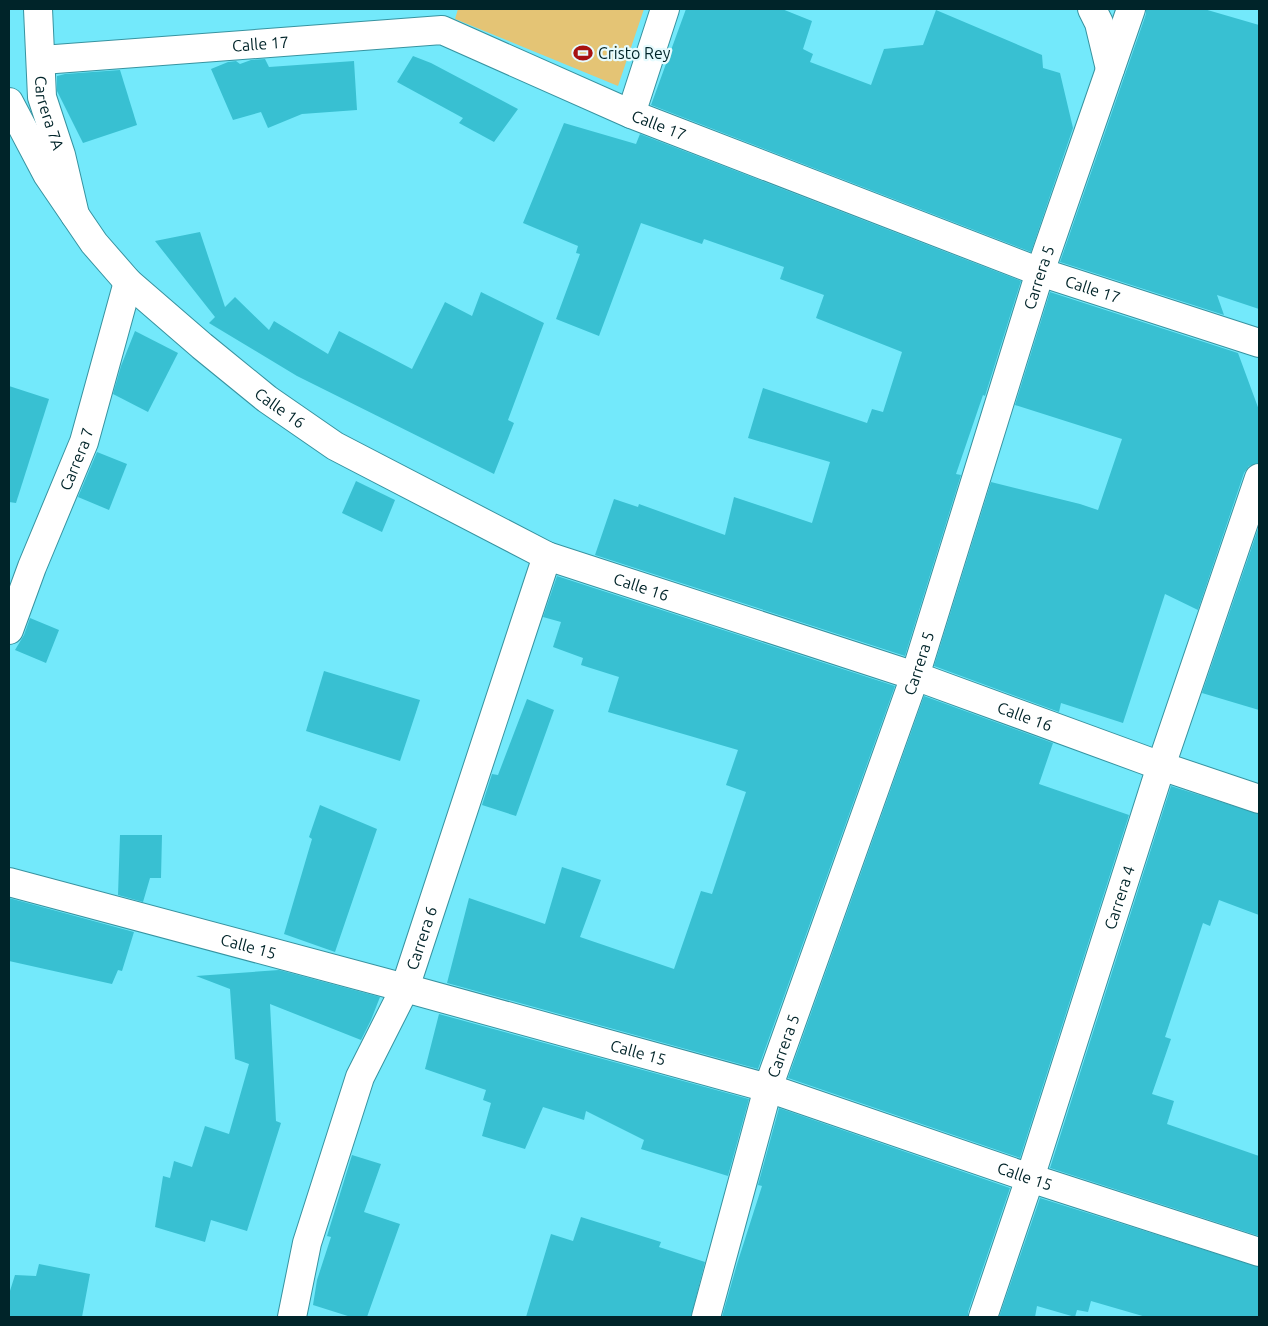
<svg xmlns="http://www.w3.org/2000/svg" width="1268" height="1326" font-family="Ubuntu,sans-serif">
  <rect width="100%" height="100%" fill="#73e9fb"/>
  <polygon fill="#e4c475" points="458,9 644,9 618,86 455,19"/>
  <g fill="#38c0d2">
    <polygon points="686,9 782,9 812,21 803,49 813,54 810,62 871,85 884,49 923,45 936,10 1042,55 1043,68 1060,73 1073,128 1031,252 651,105"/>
    <polygon points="1146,9 1204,9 1259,25 1259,309 1217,295 1224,315 1060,262 1146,14"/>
    <polygon points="413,56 431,63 518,109 494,142 459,123 463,118 397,82"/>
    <polygon points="265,59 269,67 354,61 357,110 302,114 268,128 261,112 233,120 211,69 228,62 236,61 240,64 251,60"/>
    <polygon points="120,70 137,125 83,143 57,91 57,76 65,74"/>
    <polygon points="564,123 636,144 640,134 1021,281 985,396 983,395 956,474 961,475 905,656 595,555 614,499 638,507 639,504 725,535 734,497 812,523 830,462 748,438 763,388 867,423 872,409 883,412 902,352 816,318 824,295 780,279 784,267 704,239 702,244 641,223 599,336 556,319 580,254 576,253 578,246 523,223"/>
    <polygon points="200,232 225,307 235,297 269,330 274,321 328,354 339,331 412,369 445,302 472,316 481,292 544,323 508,420 514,423 494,474 297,376 209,323 215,317 155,241"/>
    <polygon points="1050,292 1238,353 1259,410 1259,463 1249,466 1244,473 1198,610 1165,594 1123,723 1061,703 1059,712 934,666 991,482 1080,504 1098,510 1122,439 1015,405"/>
    <polygon points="135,331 178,353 148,412 113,394 121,366"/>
    <polygon points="9,386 49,399 16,503 9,502"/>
    <polygon points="97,452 127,464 109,510 78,497"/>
    <polygon points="356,481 395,500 382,532 342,513"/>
    <polygon points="1259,526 1259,710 1202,693"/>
    <polygon points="557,576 895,686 758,1069 447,983 469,898 545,924 562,867 601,880 580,937 674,969 701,891 712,894 746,792 726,785 738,750 608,712 619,677 581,665 583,658 553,647 561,622 543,617"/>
    <polygon points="30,618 59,630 46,663 15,650 24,635"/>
    <polygon points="324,671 420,700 400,761 306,731"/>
    <polygon points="924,696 1053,743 1039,784 1129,815 1020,1158 788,1078"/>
    <polygon points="527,699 554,710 516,816 482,805 492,774 498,775"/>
    <polygon points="1171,786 1259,814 1259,915 1219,900 1210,926 1203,923 1165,1037 1171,1039 1152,1094 1174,1101 1167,1124 1259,1156 1259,1236 1050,1168"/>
    <polygon points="320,805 377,829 335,952 284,934 312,839 309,837"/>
    <polygon points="120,835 162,835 161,878 150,878 143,902 118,895"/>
    <polygon points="9,898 134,932 122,971 118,970 112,984 9,961"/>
    <polygon points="279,970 380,997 371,1020 361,1040 270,1004 276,1121 281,1123 247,1231 211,1220 205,1242 155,1227 163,1176 170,1178 174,1161 192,1167 205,1126 229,1134 249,1064 235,1059 230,989 196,976"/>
    <polygon points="439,1014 749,1099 728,1176 641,1149 644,1140 586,1111 584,1120 543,1107 525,1149 482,1136 491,1103 483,1100 486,1090 425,1069"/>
    <polygon points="779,1108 1010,1188 968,1312 968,1317 722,1317 737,1264 762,1186 758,1185"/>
    <polygon points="352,1155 381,1164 364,1212 400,1224 367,1317 351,1317 313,1305 317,1280 331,1237 327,1236"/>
    <polygon points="1040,1198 1259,1267 1259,1317 1146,1317 1091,1301 1088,1312 1077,1310 1075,1317 1037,1306 1035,1317 999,1317"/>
    <polygon points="581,1217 661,1242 659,1247 705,1262 691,1317 526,1317 551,1234 573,1241"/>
    <polygon points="39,1264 90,1274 82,1317 9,1317 9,1294 15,1275 36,1276"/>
  </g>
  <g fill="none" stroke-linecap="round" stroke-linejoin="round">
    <g stroke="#3793a0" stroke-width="30">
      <g id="minor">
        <path id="s1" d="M38,9L42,97L61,155L75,215"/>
        <polyline points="1092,9 1099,23 1110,69"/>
        <path id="s2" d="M42,60L442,30L631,114L1040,272L1259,343"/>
        <polyline points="631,114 665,9"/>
        <path id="s3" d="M9,630L32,567L84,442L128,282"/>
        <path id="s4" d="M9,882L405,988L768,1088L1030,1178L1259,1252"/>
        <path id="s5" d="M292,1317L307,1243L360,1077L405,988L547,556"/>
      </g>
    </g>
    <g stroke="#3793a0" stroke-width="30">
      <g id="tertiary">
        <path id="s6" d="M9,102L47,174L94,243L128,282L202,346L267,399L335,446L547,556L915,676L1161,766L1259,799"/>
        <path id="s7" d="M706,1317L768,1088L915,676L1040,272L1131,9"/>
        <path id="s8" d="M983,1317L1030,1178L1161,766L1259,478"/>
      </g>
    </g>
    <use href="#minor" stroke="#fff" stroke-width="28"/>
    <use href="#tertiary" stroke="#fff" stroke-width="28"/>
  </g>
  <defs>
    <g id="stadium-bare" transform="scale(1.5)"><path d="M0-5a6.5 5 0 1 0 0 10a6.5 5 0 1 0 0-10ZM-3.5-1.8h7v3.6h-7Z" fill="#a71211" stroke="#e6fbfe" stroke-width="2.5" paint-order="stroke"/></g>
  </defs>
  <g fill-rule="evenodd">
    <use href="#stadium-bare" x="583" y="53"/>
  </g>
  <g text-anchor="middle" stroke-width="4.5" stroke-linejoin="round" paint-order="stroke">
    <g font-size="16" fill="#002429" stroke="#e6fbfe">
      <text dy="6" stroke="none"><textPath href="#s2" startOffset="219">Calle 17</textPath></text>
      <text dy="6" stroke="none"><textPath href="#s1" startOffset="105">Carrera 7A</textPath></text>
      <text dy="6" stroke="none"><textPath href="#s2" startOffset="638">Calle 17</textPath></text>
      <text dy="6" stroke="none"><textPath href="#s7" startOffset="1092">Carrera 5</textPath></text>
      <text dy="6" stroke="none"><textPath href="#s2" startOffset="1102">Calle 17</textPath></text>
      <text dy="6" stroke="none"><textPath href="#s6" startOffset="414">Calle 16</textPath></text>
      <text dy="6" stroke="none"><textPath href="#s3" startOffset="184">Carrera 7</textPath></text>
      <text dy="6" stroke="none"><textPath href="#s6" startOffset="819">Calle 16</textPath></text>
      <text dy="6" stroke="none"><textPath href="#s7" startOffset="688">Carrera 5</textPath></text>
      <text dy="6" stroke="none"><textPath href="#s6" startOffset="1224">Calle 16</textPath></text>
      <text dy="6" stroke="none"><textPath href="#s8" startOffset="441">Carrera 4</textPath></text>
      <text dy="6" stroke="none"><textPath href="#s5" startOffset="402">Carrera 6</textPath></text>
      <text dy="6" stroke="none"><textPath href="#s4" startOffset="248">Calle 15</textPath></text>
      <text dy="6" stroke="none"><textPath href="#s7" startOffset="282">Carrera 5</textPath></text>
      <text dy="6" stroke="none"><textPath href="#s4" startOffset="652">Calle 15</textPath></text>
      <text dy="6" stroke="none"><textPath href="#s4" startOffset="1058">Calle 15</textPath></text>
    </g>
    <g font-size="16" fill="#002429" stroke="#e6fbfe" text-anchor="start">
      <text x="598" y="59">Cristo Rey</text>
    </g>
  </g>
  <rect width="1268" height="1326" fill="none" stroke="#002429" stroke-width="20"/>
</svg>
